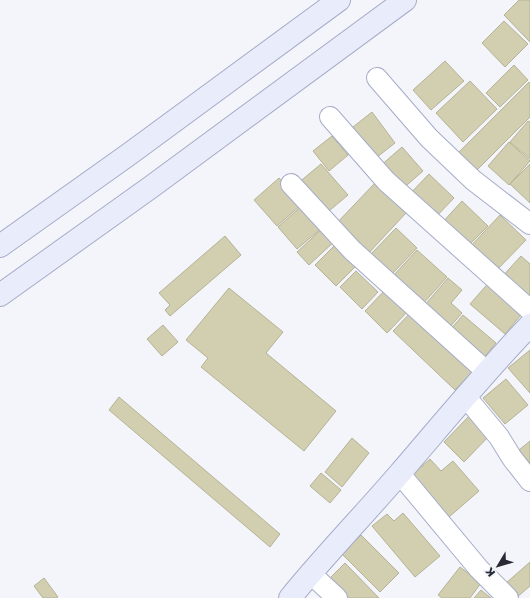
<svg xmlns="http://www.w3.org/2000/svg" width="530" height="598" viewBox="0 0 530 598" font-family="'Golos Text',sans-serif">
	<style>
		.building { fill: #d2cfb1; stroke: #b5b294 }
		.lines { fill: none; stroke-linecap: round; stroke-linejoin: round }
		.street-casing { stroke: #a6acc8; stroke-width: 22 }
		.secondary-casing { stroke: #a6acc8; stroke-width: 24 }
		.street { stroke: #fff; stroke-width: 20 }
		.secondary { stroke: #e9ecfb; stroke-width: 22 }
	</style>
	<rect width="100%" height="100%" fill="#f3f5fb"/>
	<g class="building">
		<polygon points="519,0 530,0 530,42 504,15"/>
		<polygon points="504,21 528,44 505,67 482,43"/>
		<polygon points="445,61 464,81 431,110 413,90"/>
		<polygon points="514,65 528,80 500,107 486,93"/>
		<polygon points="470,81 497,109 463,142 436,113"/>
		<polygon points="529,82 530,84 530,117 475,172 457,154"/>
		<polygon points="372,112 395,143 372,161 348,131"/>
		<polygon points="528,121 530,122 530,159 510,142"/>
		<polygon points="332,136 348,155 329,171 313,151"/>
		<polygon points="509,142 530,161 509,185 488,166"/>
		<polygon points="402,147 423,171 400,191 379,167"/>
		<polygon points="321,164 348,195 323,216 297,184"/>
		<polygon points="530,164 530,203 510,184"/>
		<polygon points="429,174 454,198 432,221 407,197"/>
		<polygon points="279,178 302,204 277,226 254,200"/>
		<polygon points="375,183 406,213 365,257 334,226"/>
		<polygon points="462,201 488,226 466,248 441,224"/>
		<polygon points="304,204 323,227 297,249 278,227"/>
		<polygon points="500,215 526,240 493,274 467,250"/>
		<polygon points="324,227 336,240 309,265 297,252"/>
		<polygon points="396,228 417,248 391,275 370,255"/>
		<polygon points="225,236 241,255 170,316 165,310 170,305 159,293"/>
		<polygon points="338,242 359,263 336,286 315,265"/>
		<polygon points="417,250 447,277 421,306 391,278"/>
		<polygon points="521,256 530,264 530,305 500,279"/>
		<polygon points="356,271 378,292 362,309 340,287"/>
		<polygon points="448,278 462,290 451,303 462,313 449,328 424,306"/>
		<polygon points="492,279 526,309 505,334 470,304"/>
		<polygon points="388,287 410,309 387,333 365,311"/>
		<polygon points="229,288 283,332 266,353 336,411 304,451 201,367 208,358 186,340"/>
		<polygon points="414,309 476,368 455,390 393,331"/>
		<polygon points="463,315 496,343 482,360 449,331"/>
		<polygon points="163,325 178,342 162,356 147,339"/>
		<polygon points="530,350 530,393 508,368"/>
		<polygon points="506,379 528,405 505,424 483,398"/>
		<polygon points="119,397 280,534 270,547 109,410"/>
		<polygon points="470,415 490,435 464,462 444,442"/>
		<polygon points="352,438 369,453 342,487 325,472"/>
		<polygon points="530,441 530,463 519,450"/>
		<polygon points="430,459 441,471 453,461 479,491 449,517 413,474"/>
		<polygon points="321,473 341,490 330,503 310,486"/>
		<polygon points="403,513 440,556 415,577 372,526 387,514 394,521"/>
		<polygon points="361,535 399,573 380,592 342,554"/>
		<polygon points="530,562 530,586 516,598 505,584"/>
		<polygon points="345,563 379,598 341,598 326,582"/>
		<polygon points="460,567 481,583 470,598 442,598 438,595"/>
		<polygon points="44,578 58,597 56,598 43,598 34,586"/>
		<polygon points="481,590 491,598 474,598"/>
	</g>
	<g class="lines">
		<g class="street-casing">
			<g id="street">
				<polyline points="377,78 429,138 473,180 530,224"/>
				<polyline points="330,117 386,181 530,310"/>
				<polyline points="291,184 352,250 487,372"/>
				<polyline points="465,396 499,437 512,458 530,481"/>
				<polyline points="400,474 479,569 508,598"/>
				<polyline points="310,573 337,598"/>
			</g>
		</g>
		<g class="secondary-casing">
			<g id="secondary">
				<polyline points="0,246 128,155 339,0"/>
				<polyline points="0,295 151,187 405,0"/>
				<path d="M290,598C325,555 364,515 400,473C443,423 484,373 530,325"/>
			</g>
		</g>
		<use href="#street" class="street"/>
		<use href="#secondary" class="secondary"/>
	</g>
	<g transform="translate(498 566) rotate(232)" stroke="#f3f5fb" stroke-width="3" paint-order="stroke">
	<path d="M0-3L7 15L0 10L-7 15Z" fill="#282b36"/>
	<text y="-6" font-size="11" font-weight="bold" text-anchor="middle" fill="#282b36">K</text>
	</g>
</svg>
